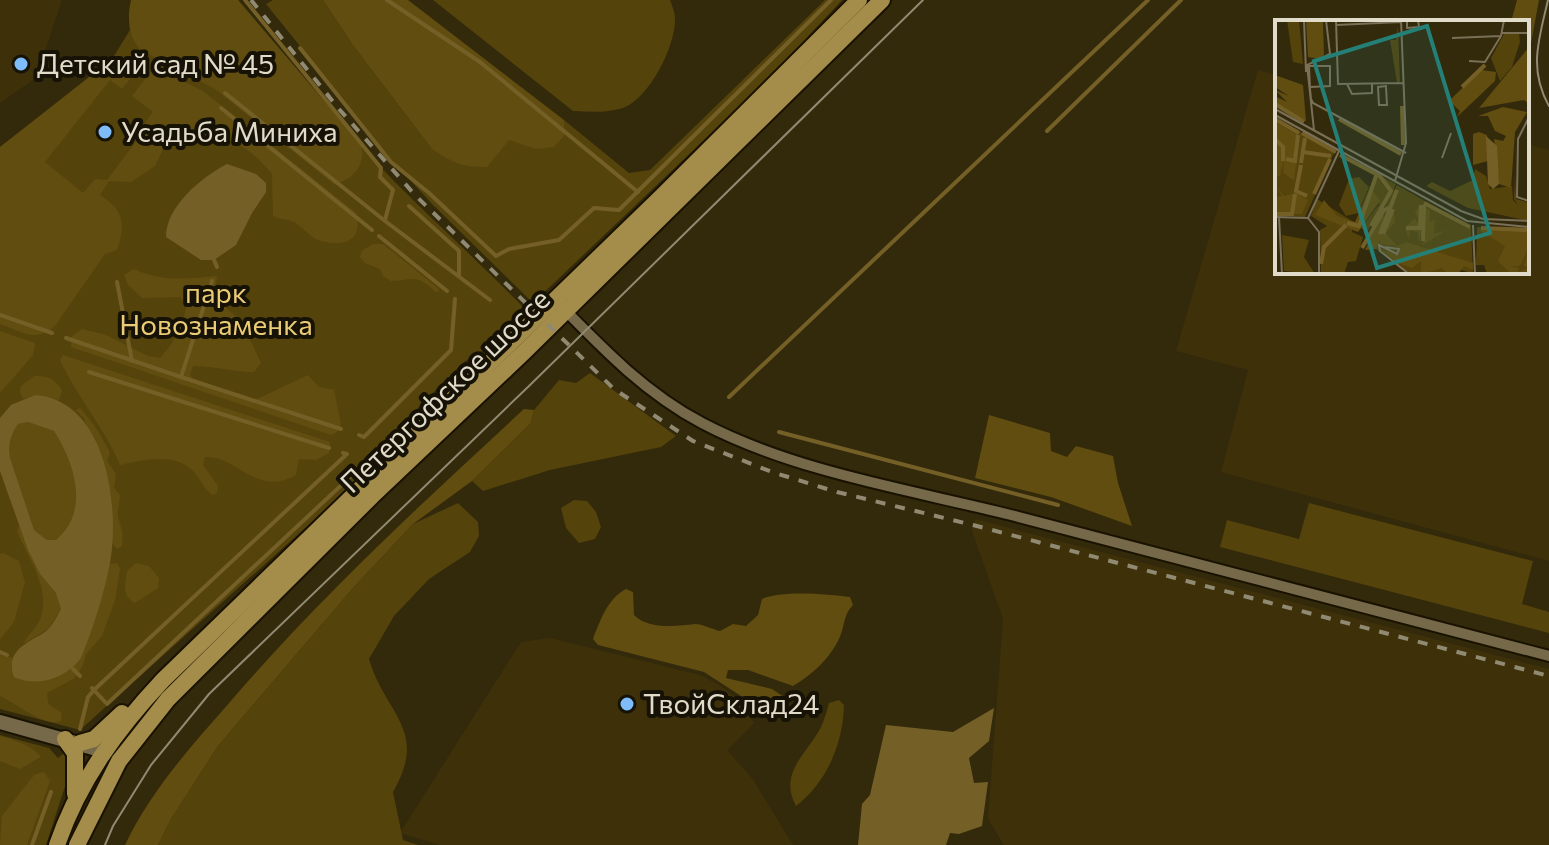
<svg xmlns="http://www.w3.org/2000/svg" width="1549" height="845" viewBox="0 0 1549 845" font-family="Commissioner,sans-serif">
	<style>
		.built { fill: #3e310a }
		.green { fill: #55430c }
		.forest { fill: #614d10 }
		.water { fill: #746026; fill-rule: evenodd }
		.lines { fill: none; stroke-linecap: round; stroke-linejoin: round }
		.stream { stroke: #746026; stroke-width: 4 }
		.street-casing { stroke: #191200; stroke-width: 14 }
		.secondary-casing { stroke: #191200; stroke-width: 18 }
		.primary-casing { stroke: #191200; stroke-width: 20 }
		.street { stroke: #75694a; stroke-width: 10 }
		.secondary { stroke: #75694a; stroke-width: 14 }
		.primary { stroke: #a48c4a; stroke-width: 16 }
		.tram { stroke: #918a73; stroke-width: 2 }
		.rail { stroke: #918a73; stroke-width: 4; stroke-dasharray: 10 10; stroke-linecap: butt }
		.poi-dot { fill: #7fbdfa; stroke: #171206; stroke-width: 3 }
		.labels { text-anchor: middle; stroke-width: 8; stroke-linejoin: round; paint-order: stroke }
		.poi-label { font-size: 28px; fill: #e1dbca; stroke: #171206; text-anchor: start }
		.park-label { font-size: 28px; fill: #eacb76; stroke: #171206 }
		.street-label { font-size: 28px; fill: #e1dbca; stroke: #171206 }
		.inset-river { fill: none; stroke: #746026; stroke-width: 4 }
		.inset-road { fill: none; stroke: #797057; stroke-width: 2 }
		.view { fill: #248077; fill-opacity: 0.15; stroke: #248077; stroke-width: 4 }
		.inset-edge { fill: none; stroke: #e1dbca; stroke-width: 4 }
	</style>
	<rect width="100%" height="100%" fill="#33290b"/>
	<g class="built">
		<polygon points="0,0 62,0 36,78 0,103"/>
		<polygon points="1258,70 1277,75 1277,272 1527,272 1527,144 1549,150 1549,561 1221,472 1248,370 1176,351"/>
		<polygon points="975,519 1549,669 1549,845 1004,845 988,819 1003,619 972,531"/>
		<polygon points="550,638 700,675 719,685 738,699 754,723 727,750 752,778 793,845 440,845 400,833 521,642"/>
	</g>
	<g class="green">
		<path d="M136,0H238C289,61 339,125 395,182C437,224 481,264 523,307V318L499,340L464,362L395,431L384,451L333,503L80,730L0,709V147L109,64L130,30Z"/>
		<polygon points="273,0 323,0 352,44 431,148 509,139 535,149 564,136 564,120 629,173 650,170 825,0 842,0 771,76 533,303 431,203 391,159 266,4"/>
		<path d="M433,0H670C672,6 675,12 675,18C676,45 650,98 623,108C607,113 590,112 573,111Z"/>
		<polygon points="590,373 676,436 661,447 550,470 483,491 472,481 531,423 534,410 559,380 576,383"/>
		<polygon points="574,500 587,501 596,512 601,527 595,539 579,543 566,528 561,508"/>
		<path d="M458,503L478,522L479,536L470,552L429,579L394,616L369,659C386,716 429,729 393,792L403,840L418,845H158L171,819L218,746L353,588L413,524Z"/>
		<polygon points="1309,503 1533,561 1522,604 1549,612 1549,633 1220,547 1227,520 1299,539"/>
		<path d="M839,700L844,705C843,744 827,782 796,806C778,773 807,754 821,727C824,720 827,711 829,703Z"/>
		<polygon points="0,735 49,748 58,758 63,754 70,756 71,768 46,845 0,845"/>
	</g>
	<g class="forest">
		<path d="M131,0H238L361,144C366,165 354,179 334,184L215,89L141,50C128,37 127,18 131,0Z"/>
		<path d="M323,0H408L564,120V136L554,147L535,149L509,140L487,167C462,167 452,163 431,148L352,44Z"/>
		<polygon points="1517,0 1539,0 1527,65 1527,22 1511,22"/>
		<path d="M112,59L124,60L139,68L122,89L110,80L45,162L83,193L95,179L107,180L147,127L144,124L153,112L132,96L153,69L169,74L203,91L355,212C366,241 342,248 318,240C308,236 301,224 291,221C284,218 280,220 273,216L272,174C240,136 227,140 183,131L165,145L155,166L131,182L109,181L100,195C124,210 126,224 117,250L105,254L55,326C35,343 23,332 0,324V147Z"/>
		<path d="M373,244H383L438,288L439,291L436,292C415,273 415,280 391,281L383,276L380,269L365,263L360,257L362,251Z"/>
		<path d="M134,269C161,282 188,279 217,276L214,297L242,322L261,363L254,372C232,372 214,366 193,366L190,375L194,379L255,400L308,375L319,387L334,390L341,424L337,432L331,435L71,347L72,336L82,329L106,335L148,356L160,358C175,342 183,325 187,304L180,297L142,298L128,285L124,275Z"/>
		<polygon points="0,331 35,343 33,355 0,393"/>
		<path d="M63,355L330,442L329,453L316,460L299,459L296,475C255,498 238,455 205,457L203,465L218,486L217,493L213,495C203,489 201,479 193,471C175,452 142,460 120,465C104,427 77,397 60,360Z"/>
		<path d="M34,376C48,376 54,378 62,390L59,400L35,395L23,399L20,392L21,386Z"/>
		<path d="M80,408C92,421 102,436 110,453L107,461L116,474L114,488L120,495C120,502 117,511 118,517C121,529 124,532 122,546L117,549L112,543L111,506L84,418L75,410Z"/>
		<path d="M524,409L534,410L531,423L472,481L413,524L353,588L218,746L171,819L158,845H125C150,792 191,746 230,702C320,597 422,503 524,409Z"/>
		<polygon points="989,415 1050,433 1051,451 1067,457 1076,446 1113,456 1118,483 1132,526 1051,497 975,478"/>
		<path d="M28,422L54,431C75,464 90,511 56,540H47L34,530L10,458C8,445 10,436 18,424Z"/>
		<path d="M19,525L40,574L56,592L61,609L48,629L23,644C28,635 37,628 41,617C51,589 27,556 17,531Z"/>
		<polygon points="3,553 19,561 25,582 14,622 0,639 0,554"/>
		<path d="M117,563L120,569L115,600L102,636L86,654L83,665L75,678L47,693L48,704L62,713L61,721C45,728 16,703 0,696V655L13,658L11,668L81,658L110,564Z"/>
		<path d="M136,563L149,566L159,578L158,588L135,603C122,596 125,584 127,571Z"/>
		<path d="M626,589L633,592L634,615C649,630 676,626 695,624C702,624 712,629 720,631L733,624L746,626L758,615L762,599C781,590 828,594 850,597L853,605C844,614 845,623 841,634C833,656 812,675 793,686L748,670H728L726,678L772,689L784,697L779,707L764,711L704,672L598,645L593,639C600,621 607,599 626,589Z"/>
		<path d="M0,736C15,741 31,744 41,757L20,769L0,761Z"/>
		<polygon points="44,772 50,781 27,845 0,845 2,816 34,775"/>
	</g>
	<g class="water">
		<path d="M227,164L256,174L266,183V192L252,213L236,245L214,260H201L166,237C166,206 202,177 227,164Z"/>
		<path d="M35,395C107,400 120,507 110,563C104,594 93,629 81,658C66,678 38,688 14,677C5,653 24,644 42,634C51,629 56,618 61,609L56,593L40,574L28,550L0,471V418L11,405ZM28,422L54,431C75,464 90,511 56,540H47L34,530L10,458C8,445 10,436 18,424Z"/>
		<polygon points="994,708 989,741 969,758 974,783 988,782 982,826 959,834 950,833 946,845 858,845 862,804 870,795 886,725 953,732"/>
	</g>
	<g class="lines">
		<g class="stream">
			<polyline points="245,0 381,168 380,177 393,190 385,220"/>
			<polyline points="387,0 480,62 638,192"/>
			<polyline points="300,48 391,162 429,193 496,256 509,249 559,240 594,208 619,210 831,0"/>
			<polyline points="225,93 385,221 490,300"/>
			<polyline points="221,108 372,230"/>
			<polyline points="1047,131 1181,0"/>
			<polyline points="409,206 459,251 459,276"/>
			<polyline points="379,236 447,291"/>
			<polyline points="214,260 217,267"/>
			<polyline points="212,281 181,377 341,429"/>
			<polyline points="117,282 132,361"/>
			<polyline points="0,315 52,333"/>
			<polyline points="66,338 181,377"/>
			<polyline points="89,372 329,448"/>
			<polyline points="729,397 1148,0"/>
			<polyline points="779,432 1058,505"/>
			<polyline points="359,435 364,437 451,350 455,299"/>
			<polyline points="0,652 7,655"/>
			<polyline points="73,669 80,676"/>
			<polyline points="92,688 107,704 364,464"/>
			<polyline points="80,729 88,697 94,690 347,454 343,453"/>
			<polyline points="32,845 51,792"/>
		</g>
		<g class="street-casing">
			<path id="street" d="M562,307C605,351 647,394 702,423C795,472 912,490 1015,516C1193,562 1371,609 1549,656"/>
		</g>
		<g class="secondary-casing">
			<polyline id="secondary" points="0,722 93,748"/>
		</g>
		<g class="primary-casing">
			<g id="primary">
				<polyline points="65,739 75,753 75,794"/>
				<polyline points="80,743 94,739 122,713"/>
				<path d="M57,845C79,781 117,729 163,680L661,197L859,0"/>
				<polyline points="77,845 119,761 168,699 372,496 523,353 882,0"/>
			</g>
		</g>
		<use href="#street" class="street"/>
		<use href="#secondary" class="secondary"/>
		<use href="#primary" class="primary"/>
		<g class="tram">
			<path d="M1548,0C1539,39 1528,69 1549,106"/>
			<polyline points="105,845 113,826 151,765 209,694 529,386 923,0"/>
		</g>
		<polyline class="rail" points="251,0 339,109 415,195 614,389 693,441 772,472 837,492 973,525 1549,676"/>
	</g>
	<g class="poi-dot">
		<circle cx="21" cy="64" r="8"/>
		<circle cx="105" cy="132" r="8"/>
		<circle cx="627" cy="704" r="8"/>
	</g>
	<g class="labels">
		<g class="poi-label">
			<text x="37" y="74">Детский сад № 45</text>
			<text x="121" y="142">Усадьба Миниха</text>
			<text x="643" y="714">ТвойСклад24</text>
		</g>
		<g class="park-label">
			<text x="216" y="303">парк<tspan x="216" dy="32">Новознаменка</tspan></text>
		</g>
		<g class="street-label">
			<text transform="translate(445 391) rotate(-44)" y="10">Петергофское шоссе</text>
		</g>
	</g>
	<g transform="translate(1275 20)">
		<rect width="254" height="254" fill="#33290b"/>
		<path d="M12,0H24L28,44L18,42ZM123,5L125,62L122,63L115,20H121ZM229,14H244L245,22L237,47L225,61L216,38ZM0,98L60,131L30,197L0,195ZM64,135L121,164L117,174L122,165L196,207L198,254L184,249L183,254H136L101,229L92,216L114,180L92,212L86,208L104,184L95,167L100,156ZM200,149L211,156L215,169L237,166L238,180L243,185L239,179L240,153L241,179L254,183V201L193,188L151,166L157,162L175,171L198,160ZM84,157L94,167L83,193L71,196L64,185L74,159ZM42,179L77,201V212L88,217L81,241L73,242L69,254H46L45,210L52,206L36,196ZM202,207L254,208V254H212L209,245H201ZM7,215L34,220L29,237L40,254L9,251Z" fill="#55430c"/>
		<path d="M31,0H48L49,35L44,39L33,37ZM254,27V84L249,80L204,88ZM206,50L221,52L220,61L182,97L185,91L174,81ZM0,55L28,65L31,101L0,86V76L12,82L0,70L14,76L0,67ZM228,87L252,92L240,112L236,168L224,164L219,119L228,121L231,116L220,111L213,96H203ZM0,102L24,116L21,142L14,141L21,143L19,160L8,153L9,139L5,156H0ZM204,112L212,115L213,141L198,145V114ZM0,164L9,176L20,173L33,180L27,194H0V177L7,176ZM95,167L105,181L83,212L40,195L49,180L62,196L80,202ZM145,185L155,190V202L160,199L159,214L171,210L148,225L147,207L144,224L143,212L135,210L134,220L130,207L140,198L145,207L140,191ZM119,190L120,202L111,213L122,226L131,222L198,243V250L189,246L183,254H173L167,248L146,254V241L137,248L123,243L105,229L122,235V226L105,224V219L101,229L90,230L107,194L112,200ZM204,210L254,211V247L249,246L253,230L245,246H235L244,248L243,252L254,248V254H236L223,241L230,226Z" fill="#614d10"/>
		<path d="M211,116L222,126L224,164L218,169L213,164Z" fill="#746026"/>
		<path class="inset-river" d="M187,67L210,45M0,84L29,102M127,86L128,125M0,99L24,113M64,99L126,134M27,113L61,132M0,119L8,127V141M28,132L56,136M65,135L105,156L116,171L96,206M11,139L20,141L23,115M26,143L30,118M26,145L21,171L32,176M39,174L55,139M149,183L195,207M0,194H17L20,174M72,203L84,206L101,156M131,208H145L146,185M206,208L254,210M105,214L122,170M108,214L118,189M148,221L149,185M87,228L109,190L116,187M46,244L49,227L71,205"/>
		<path class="inset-road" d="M29,0L31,52M61,0L63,64L128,63M132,0V8L144,7L143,0M61,5L126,2M227,13H254M177,18L226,16M194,41L210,42L226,16L229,0M72,64L77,74L97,73V64M35,67L55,66V46H34L35,69L36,79L38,83L131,133M111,67L112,85H104L103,67L112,66M0,89L186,191L208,199L254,201M0,95L192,201L254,207M254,97L243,119L242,177L254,181M39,110L32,45L55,34L51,0M167,138L176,113M120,161L131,123L126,0M0,197L33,198M4,197L7,254M33,198L64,131M33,198L44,212V254M198,205L200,254M110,227L124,229L122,234L104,225L105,231L134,254"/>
		<path class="view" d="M152,6L215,213L102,248L39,41Z"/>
		<rect width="254" height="254" class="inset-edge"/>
	</g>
</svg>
